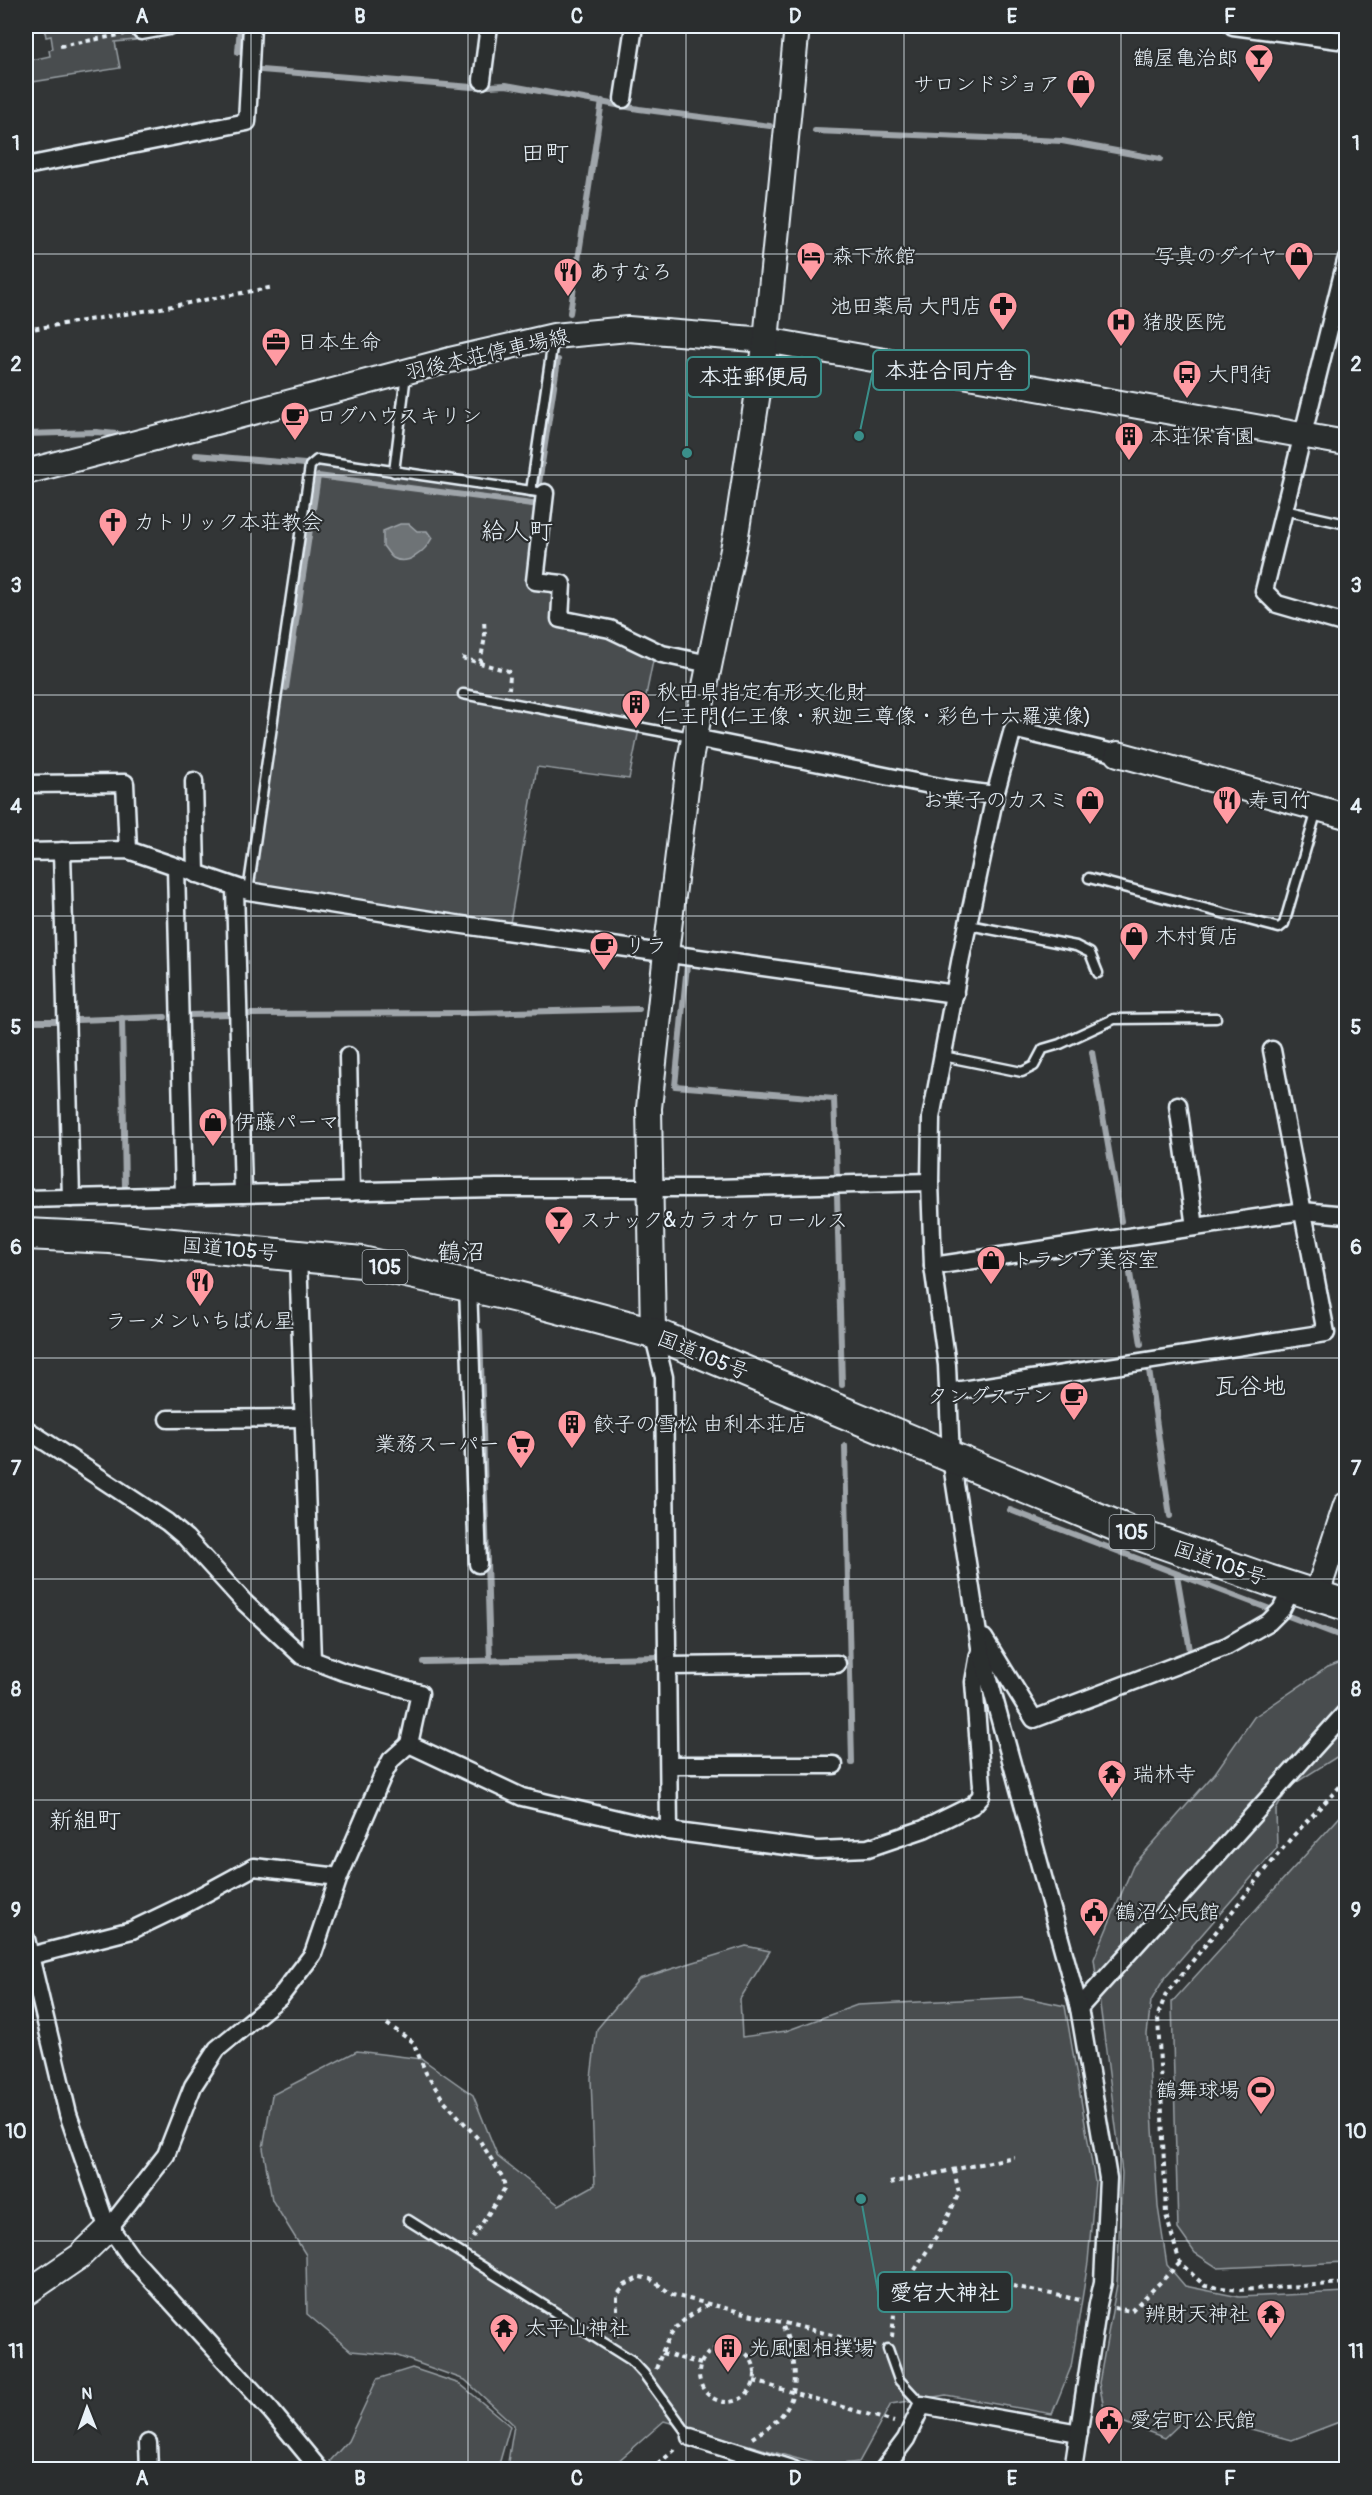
<svg xmlns="http://www.w3.org/2000/svg" width="1372" height="2495" viewBox="0 0 1372 2495" font-family="Pangolin,'Klee One',sans-serif">
	<style>
		.green { fill: #494d4f; stroke: #989fa4; stroke-width: 1.5 }
		.water { fill: #6e7376; stroke: #9fa5aa; stroke-width: 1.5 }
		.lines { fill: none; stroke-linecap: round; stroke-linejoin: round }
		.stream { stroke: #9fa5aa; stroke-width: 6 }
		.lane-casing { stroke: #e8f1f8; stroke-width: 13 }
		.street-casing { stroke: #e8f1f8; stroke-width: 21 }
		.secondary-casing { stroke: #e8f1f8; stroke-width: 28 }
		.highway-casing { stroke: #e8f1f8; stroke-width: 34 }
		.path { stroke: #e8f1f8; stroke-width: 4; stroke-dasharray: 4.5 4.5; stroke-linecap: butt }
		.lane { stroke: #2a2d2e; stroke-width: 8 }
		.street { stroke: #2a2d2e; stroke-width: 16 }
		.secondary { stroke: #2a2d2e; stroke-width: 24 }
		.highway { stroke: #2a2d2e; stroke-width: 30 }
		.grid { fill: none; stroke: #e8f1f8; stroke-width: 1.5; stroke-opacity: 0.55 }
		.labels { text-anchor: middle; stroke-width: 4.5; stroke-linejoin: round; paint-order: stroke }
		.shield { fill: #2a2d2e; stroke: #afb6bb; stroke-width: 1.5 }
		.shield-label { font-size: 20px; font-weight: bold; fill: #e8f1f8 }
		.poi-label { font-size: 21px; fill: #e8f1f8; stroke: #2a2d2e; text-anchor: start }
		.street-label { font-size: 21px; fill: #e8f1f8; stroke: #2a2d2e }
		.quarter-label { font-size: 24px; fill: #e8f1f8; stroke: #2a2d2e }
		.leader { fill: none; stroke: #3a8f8a; stroke-width: 2 }
		.callout-dot { fill: #3a8f8a; stroke: #2a2d2e; stroke-width: 2 }
		.callout { fill: #2a2d2e; stroke: #3a8f8a; stroke-width: 2 }
		.callout-label { font-size: 22px; text-anchor: middle; font-weight: bold; fill: #e8f1f8 }
		.neatline { fill: none; stroke: #e8f1f8; stroke-width: 2 }
		.grid-label { font-size: 20px; text-anchor: middle; font-weight: bold; fill: #e8f1f8 }
	</style>
	<rect width="100%" height="100%" fill="#323536"/>
	<filter id="ink" filterUnits="userSpaceOnUse"><feTurbulence type="fractalNoise" baseFrequency=".0167" numOctaves="2"/><feDisplacementMap in="SourceGraphic" scale="12" xChannelSelector="R" yChannelSelector="G"/><feConvolveMatrix kernelMatrix="1 2 1 2 8 2 1 2 1" color-interpolation-filters="sRGB"/></filter>
	<g filter="url(#ink)">
		<g class="green">
			<polygon points="44,26 132,26 135,40 115,42 120,68 26,83 26,58 27,61 50,56 49,50 53,49 51,36 46,37"/>
			<polygon points="316,463 538,498 526,585 558,591 554,626 608,636 654,656 629,779 537,767 509,929 249,884"/>
			<polygon points="1346,1660 1346,1751 1289,1787 1276,1810 1277,1848 1165,1977 1151,2001 1147,2034 1158,2207 1167,2265 1185,2286 1239,2297 1346,2292 1346,2416 1339,2422 1292,2440 1191,2413 1165,2438 1125,2423 1104,2408 1099,2383 1117,2284 1122,2173 1094,1959 1133,1866 1215,1773 1254,1717 1328,1667"/>
			<polygon points="1346,1810 1346,2262 1218,2268 1195,2253 1178,2229 1172,2002"/>
			<polygon points="746,1946 770,1951 740,1999 742,2037 786,2031 857,2005 1022,1997 1065,2006 1095,2182 1088,2262 1071,2367 1052,2414 946,2395 891,2404 859,2462 823,2466 664,2421 609,2469 510,2469 508,2462 514,2425 465,2380 395,2355 351,2351 307,2314 306,2255 272,2200 263,2148 272,2095 357,2051 422,2059 473,2095 498,2157 559,2205 595,2185 591,2078 597,2029 639,1979"/>
			<polygon points="412,2368 460,2384 510,2426 500,2461 490,2469 337,2469 330,2461 348,2441 377,2379"/>
		</g>
		<path class="water" d="M400,524H409L417,531H427L432,538C426,550 408,567 393,558C389,555 386,549 383,546V531Z"/>
		<g class="lines">
			<g class="stream">
				<polyline points="238,52 240,26"/>
				<polyline points="261,70 472,87 506,85 639,109 770,126"/>
				<polyline points="815,131 1062,141 1160,159"/>
				<polyline points="570,313 602,101"/>
				<polyline points="26,434 96,432 127,435"/>
				<polyline points="196,455 305,464"/>
				<polyline points="539,483 558,360"/>
				<polyline points="286,688 318,476 532,504"/>
				<polyline points="687,965 675,1086 834,1099 837,1176"/>
				<polyline points="249,1014 472,1013 639,1009"/>
				<polyline points="188,1015 232,1014"/>
				<polyline points="122,1018 125,1188"/>
				<polyline points="77,1020 165,1017"/>
				<polyline points="26,1021 59,1021"/>
				<polyline points="1092,1052 1121,1221"/>
				<polyline points="837,1195 842,1385"/>
				<polyline points="1127,1254 1141,1344"/>
				<polyline points="480,1331 490,1661"/>
				<polyline points="1149,1370 1170,1516"/>
				<polyline points="845,1446 852,1763"/>
				<polyline points="1010,1510 1346,1638"/>
				<polyline points="1177,1575 1190,1650"/>
				<polyline points="423,1662 658,1657"/>
			</g>
			<g class="lane-casing">
				<g id="lane">
					<polyline points="394,472 406,374"/>
					<polyline points="531,491 553,340"/>
					<polyline points="1284,510 1346,524"/>
					<polyline points="463,694 691,737"/>
					<polyline points="1089,878 1279,928 1284,924 1317,810"/>
					<polyline points="248,891 310,466 317,460 545,493"/>
					<polyline points="969,925 1076,946 1090,953 1098,973"/>
					<polyline points="943,1056 1022,1072 1034,1066 1043,1049 1060,1044 1114,1019 1216,1018"/>
					<polyline points="408,2220 631,2360 644,2374 690,2437"/>
					<polyline points="888,2349 899,2380 922,2405"/>
				</g>
			</g>
			<g class="street-casing">
				<g id="street">
					<polyline points="1233,26 1346,41"/>
					<polyline points="141,31 169,26"/>
					<polyline points="482,80 489,26"/>
					<polyline points="623,99 634,26"/>
					<polyline points="26,166 247,122 252,26"/>
					<polyline points="1346,261 1264,591 1277,604 1346,624"/>
					<polyline points="545,493 535,581 562,584 560,619 610,629 662,654 709,664"/>
					<polyline points="695,738 950,789 995,795"/>
					<polyline points="194,781 196,874"/>
					<polyline points="26,784 125,783 128,850"/>
					<polyline points="62,851 71,1198"/>
					<polyline points="26,852 128,850 248,891 456,924 955,994"/>
					<polyline points="176,867 184,1196"/>
					<polyline points="235,888 243,1194"/>
					<polyline points="348,1056 351,1192"/>
					<polyline points="1178,1105 1195,1227"/>
					<polyline points="26,1199 496,1188 714,1188 930,1182"/>
					<polyline points="298,1256 312,1660"/>
					<polyline points="933,1266 1303,1211 1346,1215"/>
					<polyline points="468,1286 478,1564"/>
					<polyline points="653,1333 664,1377 669,1831"/>
					<polyline points="948,1392 1326,1333 1272,1050"/>
					<polyline points="168,1419 303,1418"/>
					<polyline points="26,1429 167,1522 186,1538 245,1603 302,1656 344,1672 420,1693 409,1744 522,1797 669,1831 817,1850 868,1848 924,1829 973,1805 981,1796 982,1786 974,1682 979,1654"/>
					<polyline points="984,1638 1034,1719 1227,1646 1269,1622 1281,1610 1292,1588"/>
					<polyline points="668,1666 837,1664"/>
					<polyline points="669,1765 834,1765"/>
					<polyline points="26,1939 68,2114 105,2221 130,2256 272,2412 320,2470"/>
					<polyline points="30,1956 132,1930 182,1906 254,1867 339,1877"/>
					<polyline points="1079,2008 1346,1712"/>
					<polyline points="109,2228 166,2155 193,2086 217,2049 280,1997 313,1954 339,1877 382,1777 391,1760 409,1744"/>
					<polyline points="690,2437 794,2470"/>
					<polyline points="148,2443 149,2470"/>
					<polyline points="883,2470 906,2439 922,2405 1079,2433"/>
					<polyline points="1073,2470 1098,2304 1103,2282 1108,2178 1079,2008 980,1647 951,1458 947,1365 933,1266 930,1182 931,1118 961,957 995,795 1013,729 1118,754"/>
				</g>
			</g>
			<g class="secondary-casing">
				<g id="secondary">
					<polyline points="26,472 450,360 554,336 628,329 766,340 1346,443"/>
					<polyline points="1118,754 1346,816"/>
					<polyline points="653,1333 649,1108 666,953 689,764 736,535 766,340 797,26"/>
					<polyline points="1317,1594 1346,1505"/>
					<polyline points="26,2293 80,2256 109,2228"/>
				</g>
			</g>
			<g class="highway-casing">
				<polyline id="highway" points="26,1234 110,1238 362,1262 517,1297 653,1333 1131,1532 1268,1580 1346,1605"/>
			</g>
			<g class="path">
				<polyline points="60,46 125,34"/>
				<polyline points="26,330 156,309 274,287"/>
				<polyline points="462,658 508,671 510,675 509,689"/>
				<polyline points="480,663 485,637 484,620"/>
				<polyline points="1346,1780 1292,1837 1166,1994 1158,2015 1166,2215 1180,2263 1205,2286 1240,2290 1346,2283"/>
				<polyline points="387,2024 413,2042 426,2073 442,2098 480,2141 503,2178 505,2188 470,2242"/>
				<polyline points="890,2183 1014,2157"/>
				<polyline points="1013,2286 1080,2300"/>
				<polyline points="1114,2308 1131,2311 1180,2263"/>
				<polyline points="617,2337 617,2295 625,2285 640,2277 650,2279 673,2295 876,2346"/>
				<polyline points="892,2337 894,2314 904,2287 946,2221 959,2193 954,2170"/>
				<circle cx="727" cy="2374" r="28"/>
				<polyline points="662,2353 701,2364"/>
				<path d="M656,2369C669,2333 673,2325 707,2305"/>
				<polyline points="754,2381 894,2422"/>
				<path d="M752,2438C761,2432 771,2426 779,2418C804,2391 795,2355 782,2324"/>
				<polyline points="651,2470 678,2447"/>
			</g>
			<use href="#lane" class="lane"/>
			<use href="#street" class="street"/>
			<use href="#secondary" class="secondary"/>
			<use href="#highway" class="highway"/>
		</g>
	</g>
	<path class="grid" d="M251,26V2470M468,26V2470M686,26V2470M904,26V2470M1121,26V2470M26,254H1346M26,475H1346M26,695H1346M26,916H1346M26,1137H1346M26,1358H1346M26,1579H1346M26,1800H1346M26,2020H1346M26,2241H1346"/>
	<defs>
		<g id="bar-pin" transform="scale(1.5)"><path d="M0 17L-7.5 6A9.5 9.5 0 1 1 7.5 6Z" fill="#ff9aa2" stroke="#2a2d2e"/><path d="M-6-5H6L.8 .8V4.5H3.5V6h-7V4.5H-.8V.8Z" fill="#111"/></g>
		<g id="shop-pin" transform="scale(1.5)"><path d="M0 17L-7.5 6A9.5 9.5 0 1 1 7.5 6Z" fill="#ff9aa2" stroke="#2a2d2e"/><path d="M-5-2.5h2.3a2.7 3.5 0 0 1 5.4 0H5L5.5 6h-11ZM-1.5-2.5h3a1.5 2.3 0 0 0-3 0Z" fill="#111"/></g>
		<g id="hotel-pin" transform="scale(1.5)"><path d="M0 17L-7.5 6A9.5 9.5 0 1 1 7.5 6Z" fill="#ff9aa2" stroke="#2a2d2e"/><path d="M-6-4.5h1.5V1H6V5H4.5V3h-9V5H-6ZM-4 0a1.8 1.8 0 1 1 3.6 0ZM.5 0V-2.5h3Q6-2.5 6 0Z" fill="#111"/></g>
		<g id="restaurant-pin" transform="scale(1.5)"><path d="M0 17L-7.5 6A9.5 9.5 0 1 1 7.5 6Z" fill="#ff9aa2" stroke="#2a2d2e"/><path d="M-5-6h1v4h1v-4h1v4h1v-4h1v5L-1.5 .5V6h-2V.5L-5-1ZM5-6V6H3V1.5H1.5Q1.5-4 5-6Z" fill="#111"/></g>
		<g id="pharmacy-pin" transform="scale(1.5)"><path d="M0 17L-7.5 6A9.5 9.5 0 1 1 7.5 6Z" fill="#ff9aa2" stroke="#2a2d2e"/><path d="M-2-6h4v4h4v4h-4v4h-4v-4h-4v-4h4Z" fill="#111"/></g>
		<g id="hospital-pin" transform="scale(1.5)"><path d="M0 17L-7.5 6A9.5 9.5 0 1 1 7.5 6Z" fill="#ff9aa2" stroke="#2a2d2e"/><path d="M-5-5h3v3.5h4V-5h3V5h-3V1.5h-4V5h-3Z" fill="#111"/></g>
		<g id="office-pin" transform="scale(1.5)"><path d="M0 17L-7.5 6A9.5 9.5 0 1 1 7.5 6Z" fill="#ff9aa2" stroke="#2a2d2e"/><path d="M-6-3h4V-5.5h4V-3h4V5H-6ZM-1-4.5V-3h2v-1.5ZM-6 0V1H6V0Z" fill="#111"/></g>
		<g id="bus-pin" transform="scale(1.5)"><path d="M0 17L-7.5 6A9.5 9.5 0 1 1 7.5 6Z" fill="#ff9aa2" stroke="#2a2d2e"/><path d="M-5-6H5V4H4V6H2V4H-2V6H-4V4H-5ZM-3.5-4V0h7V-4ZM-3.5 1.2v1.5H-2V1.2ZM2 1.2v1.5H3.5V1.2Z" fill="#111"/></g>
		<g id="cafe-pin" transform="scale(1.5)"><path d="M0 17L-7.5 6A9.5 9.5 0 1 1 7.5 6Z" fill="#ff9aa2" stroke="#2a2d2e"/><path d="M-5.5-4.5H6V0H3Q3 3.5 0 3.5H-2.5Q-5.5 3.5-5.5 0ZM3-3.2v2h1.7v-2ZM-6 4.5H4V6H-6Z" fill="#111"/></g>
		<g id="building-pin" transform="scale(1.5)"><path d="M0 17L-7.5 6A9.5 9.5 0 1 1 7.5 6Z" fill="#ff9aa2" stroke="#2a2d2e"/><path d="M-4-6H4V6H1V3H-1V6H-4ZM-2.5-4.3h1.7v1.8h-1.7ZM.8-4.3h1.7v1.8H.8ZM-2.5-1h1.7V.8h-1.7ZM.8-1h1.7V.8H.8Z" fill="#111"/></g>
		<g id="church-pin" transform="scale(1.5)"><path d="M0 17L-7.5 6A9.5 9.5 0 1 1 7.5 6Z" fill="#ff9aa2" stroke="#2a2d2e"/><path d="M-1.2-6h2.4v3.5h3.3v2.4h-3.3V6h-2.4V-.1h-3.3v-2.4h3.3Z" fill="#111"/></g>
		<g id="supermarket-pin" transform="scale(1.5)"><path d="M0 17L-7.5 6A9.5 9.5 0 1 1 7.5 6Z" fill="#ff9aa2" stroke="#2a2d2e"/><path d="M-6-5.5h2.5l.6 2H6L4.5 2H-2.5L-4.4-4H-6ZM-1.5 3.2a1.3 1.3 0 1 0 .1 0ZM3 3.2a1.3 1.3 0 1 0 .1 0Z" fill="#111"/></g>
		<g id="temple-pin" transform="scale(1.5)"><path d="M0 17L-7.5 6A9.5 9.5 0 1 1 7.5 6Z" fill="#ff9aa2" stroke="#2a2d2e"/><path d="M0-6L5-2H3V0L6.5 2.5H4V6H1.5V3h-3V6H-4V2.5H-6.5L-3 0V-2H-5Z" fill="#111"/></g>
		<g id="civic-pin" transform="scale(1.5)"><path d="M0 17L-7.5 6A9.5 9.5 0 1 1 7.5 6Z" fill="#ff9aa2" stroke="#2a2d2e"/><path d="M-.6-6.5H3V-4.5H.6V-3L4-1V1h2V6H-6V1h2V-1L-.6-3ZM-1.2 2.5V6h2.4V2.5Z" fill="#111"/></g>
		<g id="stadium-pin" transform="scale(1.5)"><path d="M0 17L-7.5 6A9.5 9.5 0 1 1 7.5 6Z" fill="#ff9aa2" stroke="#2a2d2e"/><path d="M0-5a6.5 5 0 1 0 0 10a6.5 5 0 1 0 0-10ZM-3.5-1.8h7v3.6h-7Z" fill="#111"/></g>
	</defs>
	<g fill-rule="evenodd">
		<use href="#bar-pin" x="1259" y="58"/>
		<use href="#shop-pin" x="1081" y="84"/>
		<use href="#hotel-pin" x="811" y="256"/>
		<use href="#shop-pin" x="1299" y="256"/>
		<use href="#restaurant-pin" x="568" y="272"/>
		<use href="#pharmacy-pin" x="1003" y="306"/>
		<use href="#hospital-pin" x="1121" y="322"/>
		<use href="#office-pin" x="276" y="342"/>
		<use href="#bus-pin" x="1187" y="374"/>
		<use href="#cafe-pin" x="295" y="416"/>
		<use href="#building-pin" x="1129" y="436"/>
		<use href="#church-pin" x="113" y="522"/>
		<use href="#building-pin" x="636" y="704"/>
		<use href="#shop-pin" x="1090" y="800"/>
		<use href="#restaurant-pin" x="1227" y="800"/>
		<use href="#shop-pin" x="1134" y="936"/>
		<use href="#cafe-pin" x="604" y="946"/>
		<use href="#shop-pin" x="213" y="1122"/>
		<use href="#bar-pin" x="559" y="1220"/>
		<use href="#shop-pin" x="991" y="1260"/>
		<use href="#restaurant-pin" x="200" y="1282"/>
		<use href="#cafe-pin" x="1074" y="1396"/>
		<use href="#building-pin" x="572" y="1424"/>
		<use href="#supermarket-pin" x="521" y="1444"/>
		<use href="#temple-pin" x="1112" y="1774"/>
		<use href="#civic-pin" x="1094" y="1912"/>
		<use href="#stadium-pin" x="1261" y="2090"/>
		<use href="#temple-pin" x="1271" y="2314"/>
		<use href="#temple-pin" x="504" y="2328"/>
		<use href="#building-pin" x="728" y="2348"/>
		<use href="#civic-pin" x="1109" y="2420"/>
	</g>
	<g class="labels">
		<g class="shield">
			<rect x="362.5" y="1250" width="45" height="34" rx="4.5"/>
			<rect x="1109.5" y="1515" width="45" height="34" rx="4.5"/>
		</g>
		<g class="shield-label">
			<text x="385" y="1274">105</text>
			<text x="1132" y="1539">105</text>
		</g>
		<g class="poi-label">
			<text x="1238" y="65" text-anchor="end">鶴屋亀治郎</text>
			<text x="1060" y="91" text-anchor="end">サロンドジョア</text>
			<text x="832" y="263">森下旅館</text>
			<text x="1278" y="263" text-anchor="end">写真のダイヤ</text>
			<text x="589" y="279">あすなろ</text>
			<text x="982" y="313" text-anchor="end">池田薬局 大門店</text>
			<text x="1142" y="329">猪股医院</text>
			<text x="297" y="349">日本生命</text>
			<text x="1208" y="381">大門街</text>
			<text x="316" y="423">ログハウスキリン</text>
			<text x="1150" y="443">本荘保育園</text>
			<text x="134" y="529">カトリック本荘教会</text>
			<text x="657" y="699">秋田県指定有形文化財<tspan x="657" dy="24">仁王門(仁王像・釈迦三尊像・彩色十六羅漢像)</tspan></text>
			<text x="1069" y="807" text-anchor="end">お菓子のカスミ</text>
			<text x="1248" y="807">寿司竹</text>
			<text x="1155" y="943">木村質店</text>
			<text x="625" y="953">リラ</text>
			<text x="234" y="1129">伊藤パーマ</text>
			<text x="580" y="1227">スナック&amp;カラオケ ロールス</text>
			<text x="1012" y="1267">トランプ美容室</text>
			<text x="200" y="1328" text-anchor="middle">ラーメンいちばん星</text>
			<text x="1053" y="1403" text-anchor="end">タングステン</text>
			<text x="593" y="1431">餃子の雪松 由利本荘店</text>
			<text x="500" y="1451" text-anchor="end">業務スーパー</text>
			<text x="1133" y="1781">瑞林寺</text>
			<text x="1115" y="1919">鶴沼公民館</text>
			<text x="1240" y="2097" text-anchor="end">鶴舞球場</text>
			<text x="1250" y="2321" text-anchor="end">辨財天神社</text>
			<text x="525" y="2335">太平山神社</text>
			<text x="749" y="2355">光風園相撲場</text>
			<text x="1130" y="2427">愛宕町公民館</text>
		</g>
		<g class="street-label">
			<text transform="translate(487 354) rotate(-13)" y="7">羽後本荘停車場線</text>
			<text transform="translate(230 1249) rotate(5)" y="7">国道105号</text>
			<text transform="translate(703 1355) rotate(22)" y="7">国道105号</text>
			<text transform="translate(1220 1563) rotate(19)" y="7">国道105号</text>
		</g>
		<g class="quarter-label">
			<text x="545" y="161">田町</text>
			<text x="517" y="539">給人町</text>
			<text x="461" y="1260">鶴沼</text>
			<text x="1250" y="1394">瓦谷地</text>
			<text x="85" y="1828">新組町</text>
		</g>
	</g>
	<path class="leader" d="M859 436L873 370M687 453L687 377M861 2199L878 2292"/>
	<g class="callout-dot">
		<circle cx="859" cy="436" r="6"/>
		<circle cx="687" cy="453" r="6"/>
		<circle cx="861" cy="2199" r="6"/>
	</g>
	<g class="callout">
		<rect x="873" y="350" width="156" height="40" rx="6"/>
		<rect x="687" y="357" width="134" height="40" rx="6"/>
		<rect x="878" y="2272" width="134" height="40" rx="6"/>
	</g>
	<g class="callout-label">
		<text x="951" y="378">本荘合同庁舎</text>
		<text x="754" y="384">本荘郵便局</text>
		<text x="945" y="2300">愛宕大神社</text>
	</g>
	<rect width="1372" height="2495" fill="none" stroke="#2a2d2e" stroke-width="66"/>
	<g transform="translate(87 2408) rotate(359)" stroke="#2a2d2e" stroke-width="4.5" paint-order="stroke">
	<path d="M0-4.5L10 22L0 15L-10 22Z" fill="#e8f1f8"/>
	<text y="-9" font-size="16" font-weight="bold" text-anchor="middle" fill="#e8f1f8">N</text>
	</g>
	<rect x="33" y="33" width="1306" height="2429" class="neatline"/>
	<g class="grid-label">
		<text x="142" y="23">A</text>
		<text x="360" y="23">B</text>
		<text x="577" y="23">C</text>
		<text x="795" y="23">D</text>
		<text x="1012" y="23">E</text>
		<text x="1230" y="23">F</text>
		<text x="16" y="150">1</text>
		<text x="1356" y="150">1</text>
		<text x="16" y="371">2</text>
		<text x="1356" y="371">2</text>
		<text x="16" y="592">3</text>
		<text x="1356" y="592">3</text>
		<text x="16" y="813">4</text>
		<text x="1356" y="813">4</text>
		<text x="16" y="1034">5</text>
		<text x="1356" y="1034">5</text>
		<text x="16" y="1254">6</text>
		<text x="1356" y="1254">6</text>
		<text x="16" y="1475">7</text>
		<text x="1356" y="1475">7</text>
		<text x="16" y="1696">8</text>
		<text x="1356" y="1696">8</text>
		<text x="16" y="1917">9</text>
		<text x="1356" y="1917">9</text>
		<text x="16" y="2138">10</text>
		<text x="1356" y="2138">10</text>
		<text x="16" y="2358">11</text>
		<text x="1356" y="2358">11</text>
		<text x="142" y="2485">A</text>
		<text x="360" y="2485">B</text>
		<text x="577" y="2485">C</text>
		<text x="795" y="2485">D</text>
		<text x="1012" y="2485">E</text>
		<text x="1230" y="2485">F</text>
	</g>
</svg>
